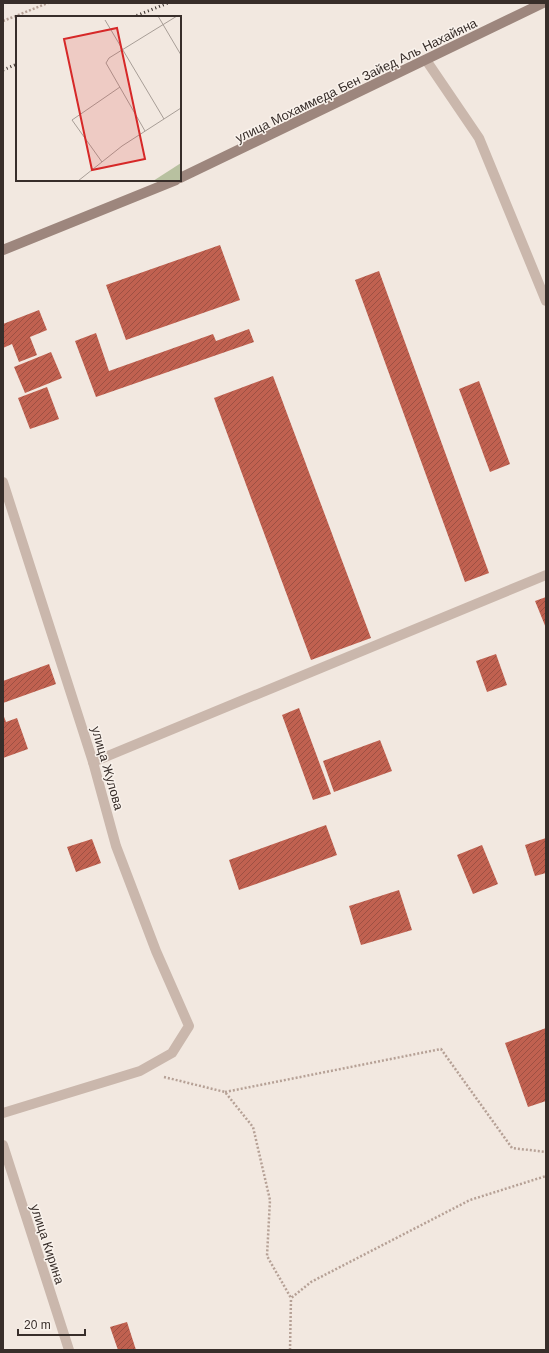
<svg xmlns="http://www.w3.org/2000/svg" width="549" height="1353" viewBox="0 0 549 1353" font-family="Arial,sans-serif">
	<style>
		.building { fill: url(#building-hatch) }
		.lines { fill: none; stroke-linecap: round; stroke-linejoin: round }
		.path { stroke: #b6a196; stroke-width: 2.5; stroke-dasharray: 2 2; stroke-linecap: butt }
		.lane { stroke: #cab7ac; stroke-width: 10 }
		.street { stroke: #cab7ac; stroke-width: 10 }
		.secondary { stroke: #9d867d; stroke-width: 10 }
		.rail { stroke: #382e2a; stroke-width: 3; stroke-dasharray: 1 3; stroke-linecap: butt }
		.labels { text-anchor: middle; stroke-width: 3; stroke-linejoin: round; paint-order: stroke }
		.street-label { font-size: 13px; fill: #382e2a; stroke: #f9f2ec }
		.inset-road { fill: none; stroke: #a89e97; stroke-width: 1 }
		.view { fill: #d62828; fill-opacity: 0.15; stroke: #d62828; stroke-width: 2 }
		.inset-edge { fill: none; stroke: #382e2a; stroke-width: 2 }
	</style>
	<defs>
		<pattern id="building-hatch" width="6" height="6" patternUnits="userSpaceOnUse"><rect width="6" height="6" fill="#c06150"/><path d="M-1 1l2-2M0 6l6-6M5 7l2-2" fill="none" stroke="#9d5043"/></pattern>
	</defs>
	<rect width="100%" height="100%" fill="#f2e8e0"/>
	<g class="building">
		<polygon points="220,245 240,300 126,340 106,285"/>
		<polygon points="379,271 489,573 465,582 355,280"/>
		<polygon points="39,310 47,330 30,337 37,355 19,362 12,344 3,348 3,324"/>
		<polygon points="249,329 254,342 96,397 75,341 96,333 109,371 213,334 216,341"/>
		<polygon points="51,352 62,378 25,393 14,367"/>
		<polygon points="273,376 371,638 311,660 214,398"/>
		<polygon points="479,381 510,464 490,472 459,389"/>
		<polygon points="47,387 59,419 30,429 18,398"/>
		<polygon points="546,597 546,628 535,601"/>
		<polygon points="496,654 507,685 487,692 476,661"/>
		<polygon points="49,664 56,684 3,703 3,681"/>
		<polygon points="299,708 331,794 313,800 282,715"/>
		<polygon points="3,714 6,722 17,718 28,749 3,758"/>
		<polygon points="380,740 392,771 334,792 323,761"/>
		<polygon points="326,825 337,855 239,890 229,860"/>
		<polygon points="546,838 546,873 535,876 525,845"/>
		<polygon points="92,839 101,863 76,872 67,847"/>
		<polygon points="482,845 498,884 473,894 457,855"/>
		<polygon points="399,890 412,930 361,945 349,906"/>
		<polygon points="546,1028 546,1101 528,1107 505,1043"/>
		<polygon points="127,1322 136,1350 118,1350 110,1327"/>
	</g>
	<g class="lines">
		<g class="path">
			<polyline points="3,21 48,3"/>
			<polyline points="164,1077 225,1092 253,1127 270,1200 267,1256 291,1298 311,1282 470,1200 546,1176"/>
			<polyline points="225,1092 441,1049 512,1148 546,1152"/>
			<polyline points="290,1350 291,1298"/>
		</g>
		<g class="lane">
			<polyline points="426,60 479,138 546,301"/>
			<polyline points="93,762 546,575"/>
			<polyline points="3,1145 69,1350"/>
		</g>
		<polyline class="street" points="3,482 93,762 116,846 156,951 189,1026 172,1053 140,1071 3,1113"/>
		<g class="secondary">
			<polyline points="180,178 543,3"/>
			<polyline points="3,250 176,180"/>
		</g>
		<g class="rail">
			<polyline points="133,17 168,3"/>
			<polyline points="3,70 17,64"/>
		</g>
	</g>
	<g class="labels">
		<g class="street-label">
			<text transform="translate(356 80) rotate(-26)" y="5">улица Мохаммеда Бен Зайед Аль Нахайяна</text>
			<text transform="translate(108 768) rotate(74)" y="5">улица Жулова</text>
			<text transform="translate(48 1244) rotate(72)" y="5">улица Кирина</text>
		</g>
	</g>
	<g transform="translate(16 16)">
		<rect width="165" height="165" fill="#f2e8e0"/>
		<path d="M165,147V165H137Z" fill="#b8c1a0"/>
		<path class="inset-road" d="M142,0L165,39M89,4L148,103M129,115L90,47L93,42L161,0M86,146L56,104L104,71M62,165L106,130L165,92"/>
		<path class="view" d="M101,12L129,143L76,154L48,23Z"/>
		<rect width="165" height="165" class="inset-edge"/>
	</g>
	<rect width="549" height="1353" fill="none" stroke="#382e2a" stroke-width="8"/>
	<path d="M18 1329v6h67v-6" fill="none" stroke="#382e2a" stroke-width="2"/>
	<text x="24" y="1329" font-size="12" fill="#382e2a" stroke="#f9f2ec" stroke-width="3" paint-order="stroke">20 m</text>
</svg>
